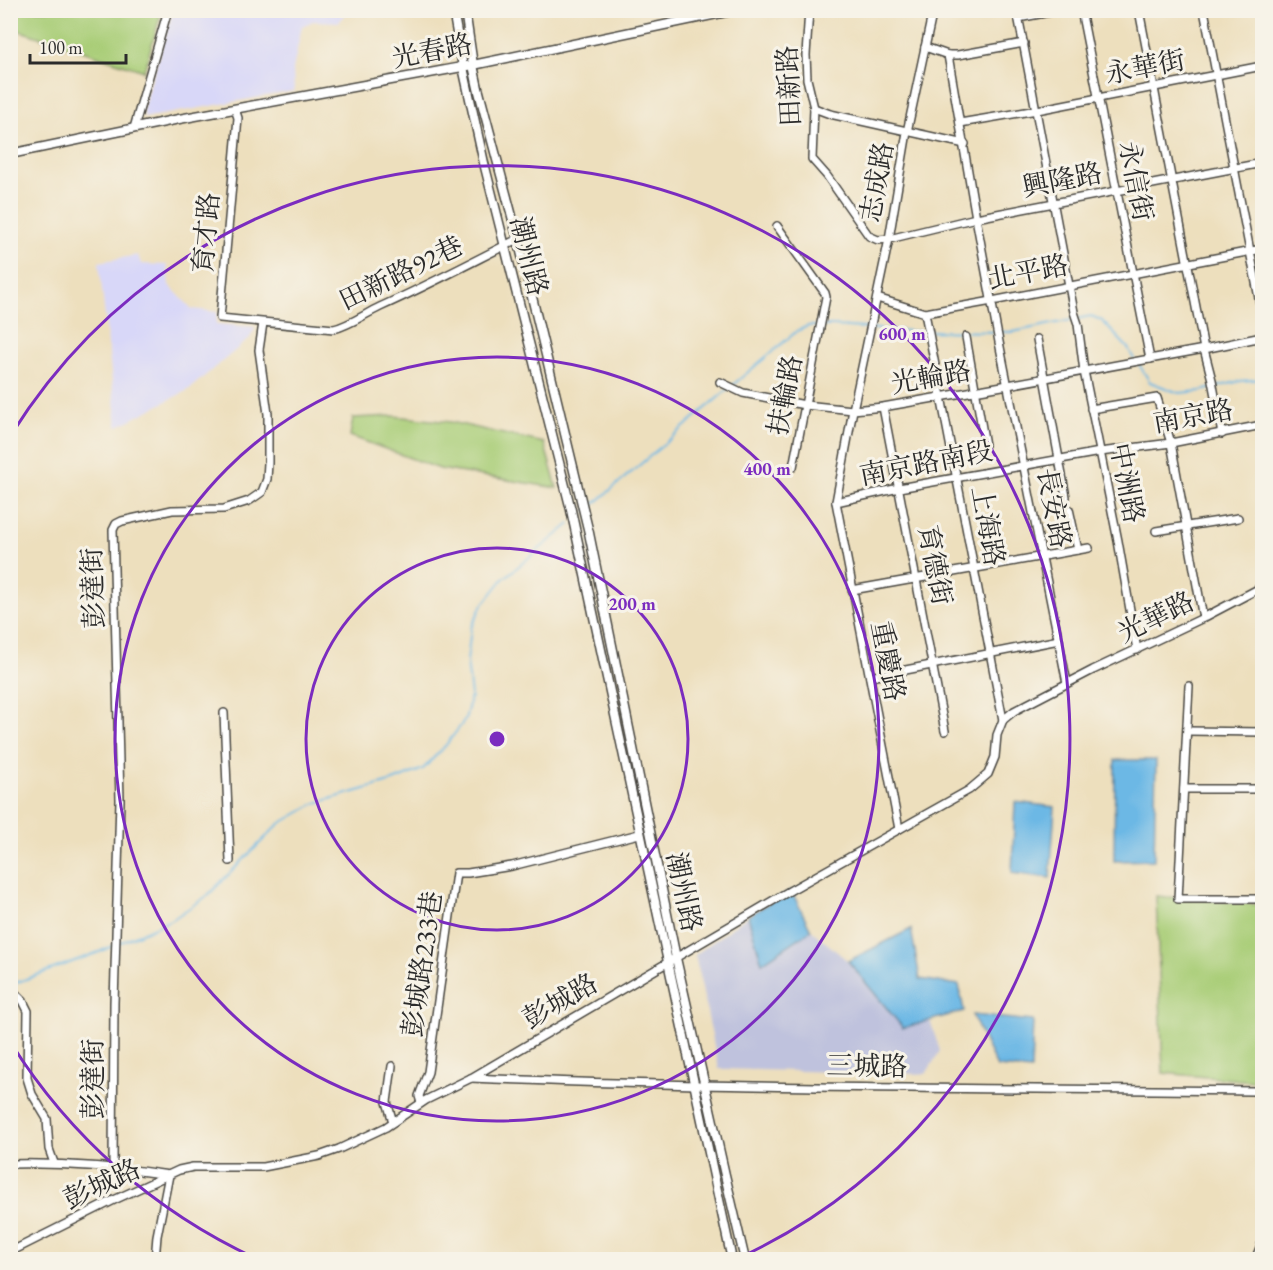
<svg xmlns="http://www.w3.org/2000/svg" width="1273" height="1270" viewBox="0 0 1273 1270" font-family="'EB Garamond','Noto Serif TC',serif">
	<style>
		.built { fill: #d8d7f8 }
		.industrial { fill: #bfc2dd }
		.green { fill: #a9cd77; stroke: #6a7c51; stroke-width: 1.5 }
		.water { fill: #6cb8e5; stroke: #4c7288; stroke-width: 1.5 }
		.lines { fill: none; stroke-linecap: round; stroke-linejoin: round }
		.stream { stroke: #6cb8e5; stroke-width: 2 }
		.minor-casing { stroke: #484641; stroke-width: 10 }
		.major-casing { stroke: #484641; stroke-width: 11 }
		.minor { stroke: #fff; stroke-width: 7 }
		.major { stroke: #fff; stroke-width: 8 }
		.ring { fill: none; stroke: #7b2cbf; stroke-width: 3 }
		.labels { text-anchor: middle; stroke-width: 6; stroke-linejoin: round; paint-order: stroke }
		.street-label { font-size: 27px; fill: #2b2b2b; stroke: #f7f3e8 }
		.centre { fill: #7b2cbf; stroke: #f7f3e8; stroke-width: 3 }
		.ring-label { font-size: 18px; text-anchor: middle; font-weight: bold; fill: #7b2cbf; stroke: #f7f3e8; stroke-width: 6; stroke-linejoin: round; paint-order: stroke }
	</style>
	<rect width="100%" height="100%" fill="#f7f3e8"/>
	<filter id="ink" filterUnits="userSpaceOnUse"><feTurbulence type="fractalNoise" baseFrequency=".0167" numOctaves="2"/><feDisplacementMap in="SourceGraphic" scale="12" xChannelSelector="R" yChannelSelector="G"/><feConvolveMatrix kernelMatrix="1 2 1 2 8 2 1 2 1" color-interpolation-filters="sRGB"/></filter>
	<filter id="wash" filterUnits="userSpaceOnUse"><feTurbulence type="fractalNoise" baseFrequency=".008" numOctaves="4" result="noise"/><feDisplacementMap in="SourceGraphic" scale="24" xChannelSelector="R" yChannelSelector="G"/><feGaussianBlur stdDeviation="1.35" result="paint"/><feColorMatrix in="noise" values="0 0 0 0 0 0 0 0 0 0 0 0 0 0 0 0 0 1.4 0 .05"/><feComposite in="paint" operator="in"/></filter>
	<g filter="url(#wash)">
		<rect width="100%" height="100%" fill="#eddfbd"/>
		<g class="built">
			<polygon points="173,11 173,10 347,11 346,14 339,22 313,21 302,26 293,69 294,91 144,118 143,108"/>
			<polygon points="138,255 141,264 167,265 169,285 192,309 217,312 216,324 256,327 249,339 188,390 117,427 99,262"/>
		</g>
		<polygon class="industrial" points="748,916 762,963 811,930 848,961 903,1028 930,1020 940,1051 926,1074 719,1069 695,955"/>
		<g class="green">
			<polygon points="11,10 162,10 162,11 144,71 11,28"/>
			<polygon points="393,416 451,422 544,443 557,488 440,469 350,436 353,418"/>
			<polygon points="1156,896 1262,905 1262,1082 1163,1073"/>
		</g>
		<g class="water">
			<polygon points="1115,760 1156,760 1154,860 1114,861"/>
			<polygon points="1015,802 1055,807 1050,878 1012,873"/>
			<polygon points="791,890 811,930 762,963 748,916"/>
			<polygon points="911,929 920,979 959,985 964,1011 903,1028 848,961"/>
			<polygon points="972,1015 1033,1021 1031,1070 997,1067"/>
		</g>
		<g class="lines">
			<g class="stream">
				<polyline points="1138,363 1150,382 1179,393 1201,391 1240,381 1262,379"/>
				<polyline points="586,511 741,378 797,331 808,326 833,326 910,331 1013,332 1091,316 1101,320 1128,348 1134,359"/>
				<polyline points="10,985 99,952 173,919 207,896 279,824 316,803 393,781 423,769 446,745 465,720 471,696 467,661 471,628 481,607 503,579 570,524"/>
			</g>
		</g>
	</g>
	<g filter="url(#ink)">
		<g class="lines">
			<g class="minor-casing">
				<g id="minor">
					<polyline points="809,10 806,55 807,79 814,108 812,159 827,176 869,236 878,240 889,239 976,218 1262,163"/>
					<polyline points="1017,10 1074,312 1078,324 1084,371 1118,541 1137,650"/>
					<polyline points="1081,10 1150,359"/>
					<polyline points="1139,10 1204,349 1212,380 1222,434"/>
					<polyline points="1204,10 1262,314"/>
					<polyline points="1018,18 1061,10"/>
					<polyline points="925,47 948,55 958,55 1024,43"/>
					<polyline points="948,55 976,218 999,342 1067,683"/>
					<polyline points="814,108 830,114 965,144"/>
					<path d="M235,109L238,118L220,318L334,329C350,325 365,314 380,307C427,286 472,262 518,239"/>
					<polyline points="960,123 1037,110 1262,66"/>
					<polyline points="134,128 168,10"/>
					<polyline points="777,226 825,293 826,297 793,467"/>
					<polyline points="877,298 925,313 992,301 1262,249"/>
					<polyline points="925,313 1003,720"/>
					<polyline points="966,337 985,445"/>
					<polyline points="1037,339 1066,497"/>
					<polyline points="720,382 743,393 805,405 853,410 883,407 1008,385 1204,349 1262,337"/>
					<polyline points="883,407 945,731"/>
					<polyline points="1091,409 1157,398 1171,443 1203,618"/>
					<polyline points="836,502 899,488 1100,452 1171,443 1262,425"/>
					<polyline points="1069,509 1078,550"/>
					<polyline points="1156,531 1238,518"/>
					<polyline points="852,590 1089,548"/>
					<polyline points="870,677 1059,640"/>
					<polyline points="1189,686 1178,899 1262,899"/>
					<polyline points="224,713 230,861"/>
					<polyline points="1188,731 1262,732"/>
					<polyline points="1184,789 1262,789"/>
					<polyline points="899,829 836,502 853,410 889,239 907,132 933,10"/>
					<polyline points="10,988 23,1001 28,1011 27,1078 32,1094 47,1119 49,1149 54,1163"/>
					<polyline points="392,1066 387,1102 393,1122"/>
					<path d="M471,1078C734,1089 999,1088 1262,1091"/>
					<polyline points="421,1103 419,1096 428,1072 456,873 468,873 512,866 639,834"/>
					<path d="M10,1164C64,1163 117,1167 169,1175L157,1236L155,1260"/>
					<polyline points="113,1168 114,1003 120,800 113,530 116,524 122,521 172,510 224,509 249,501 262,492 267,479 268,463 268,414 259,350 263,323"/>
					<polyline points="10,1252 114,1200 179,1170 193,1167 263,1167 319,1156 339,1149 386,1127 426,1100 471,1078 791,890 969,790 988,774 995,757 997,735 1003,720 1014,711 1093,670 1203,618 1262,587"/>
					<polyline points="1255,1260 1262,1243"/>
				</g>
			</g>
			<g class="major-casing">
				<g id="major">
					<polyline points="453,10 463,67 484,163 571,510 732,1260"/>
					<polyline points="465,10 473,65 478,88 518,239 589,533 676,958 725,1175 745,1260"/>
					<polyline points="10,154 179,119 473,65 736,10"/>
				</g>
			</g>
			<use href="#minor" class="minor"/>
			<use href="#major" class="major"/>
		</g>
	</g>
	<g class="ring">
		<circle cx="497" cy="739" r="191"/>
		<circle cx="497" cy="739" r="382"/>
		<path d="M255 1258A573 573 0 0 1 11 1043M11 435A573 573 0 1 1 739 1258"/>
	</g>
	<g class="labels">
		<g class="street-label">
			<text transform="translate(432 51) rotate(-11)" y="9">光春路</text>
			<text transform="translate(1145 67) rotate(-11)" y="9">永華街</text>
			<text transform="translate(789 86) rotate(-93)" y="9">田新路</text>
			<text transform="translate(1062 180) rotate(-11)" y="9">興隆路</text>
			<text transform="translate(1136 181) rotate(79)" y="9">永信街</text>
			<text transform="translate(877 182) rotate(-80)" y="9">志成路</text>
			<text transform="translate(206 233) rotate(-85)" y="9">育才路</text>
			<text transform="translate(529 256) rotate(76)" y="9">潮州路</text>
			<text transform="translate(1028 272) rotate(-11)" y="9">北平路</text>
			<text transform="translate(401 273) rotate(-26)" y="9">田新路92巷</text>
			<text transform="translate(931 377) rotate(-10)" y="9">光輪路</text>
			<text transform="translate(785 395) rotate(-79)" y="9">扶輪路</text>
			<text transform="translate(1193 416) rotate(-10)" y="9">南京路</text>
			<text transform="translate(926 463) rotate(-11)" y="9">南京路南段</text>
			<text transform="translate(1127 483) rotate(79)" y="9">中洲路</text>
			<text transform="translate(1054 508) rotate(79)" y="9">長安路</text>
			<text transform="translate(988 526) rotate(80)" y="9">上海路</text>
			<text transform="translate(935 565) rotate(79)" y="9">育德街</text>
			<text transform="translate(93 588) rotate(-92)" y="9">彭達街</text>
			<text transform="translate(1156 617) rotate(-26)" y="9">光華路</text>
			<text transform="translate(888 661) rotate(79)" y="9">重慶路</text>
			<text transform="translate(684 892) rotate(78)" y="9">潮州路</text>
			<text transform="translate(422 964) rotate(-82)" y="9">彭城路233巷</text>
			<text transform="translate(560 1001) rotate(-30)" y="9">彭城路</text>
			<text transform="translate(867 1066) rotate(1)" y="9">三城路</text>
			<text transform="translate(93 1079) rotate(-90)" y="9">彭達街</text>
			<text transform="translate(102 1184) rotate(-25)" y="9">彭城路</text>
		</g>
	</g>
	<circle cx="497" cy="739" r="9" class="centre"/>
	<g class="ring-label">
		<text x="902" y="340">600 m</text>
		<text x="767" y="475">400 m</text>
		<text x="632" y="610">200 m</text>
	</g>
	<rect width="1273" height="1270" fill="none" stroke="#f7f3e8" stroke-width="36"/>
	<path d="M30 54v9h96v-9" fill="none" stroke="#2b2b2b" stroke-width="3"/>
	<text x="39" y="54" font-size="18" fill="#2b2b2b" stroke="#f7f3e8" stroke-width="4.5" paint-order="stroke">100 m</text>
</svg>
